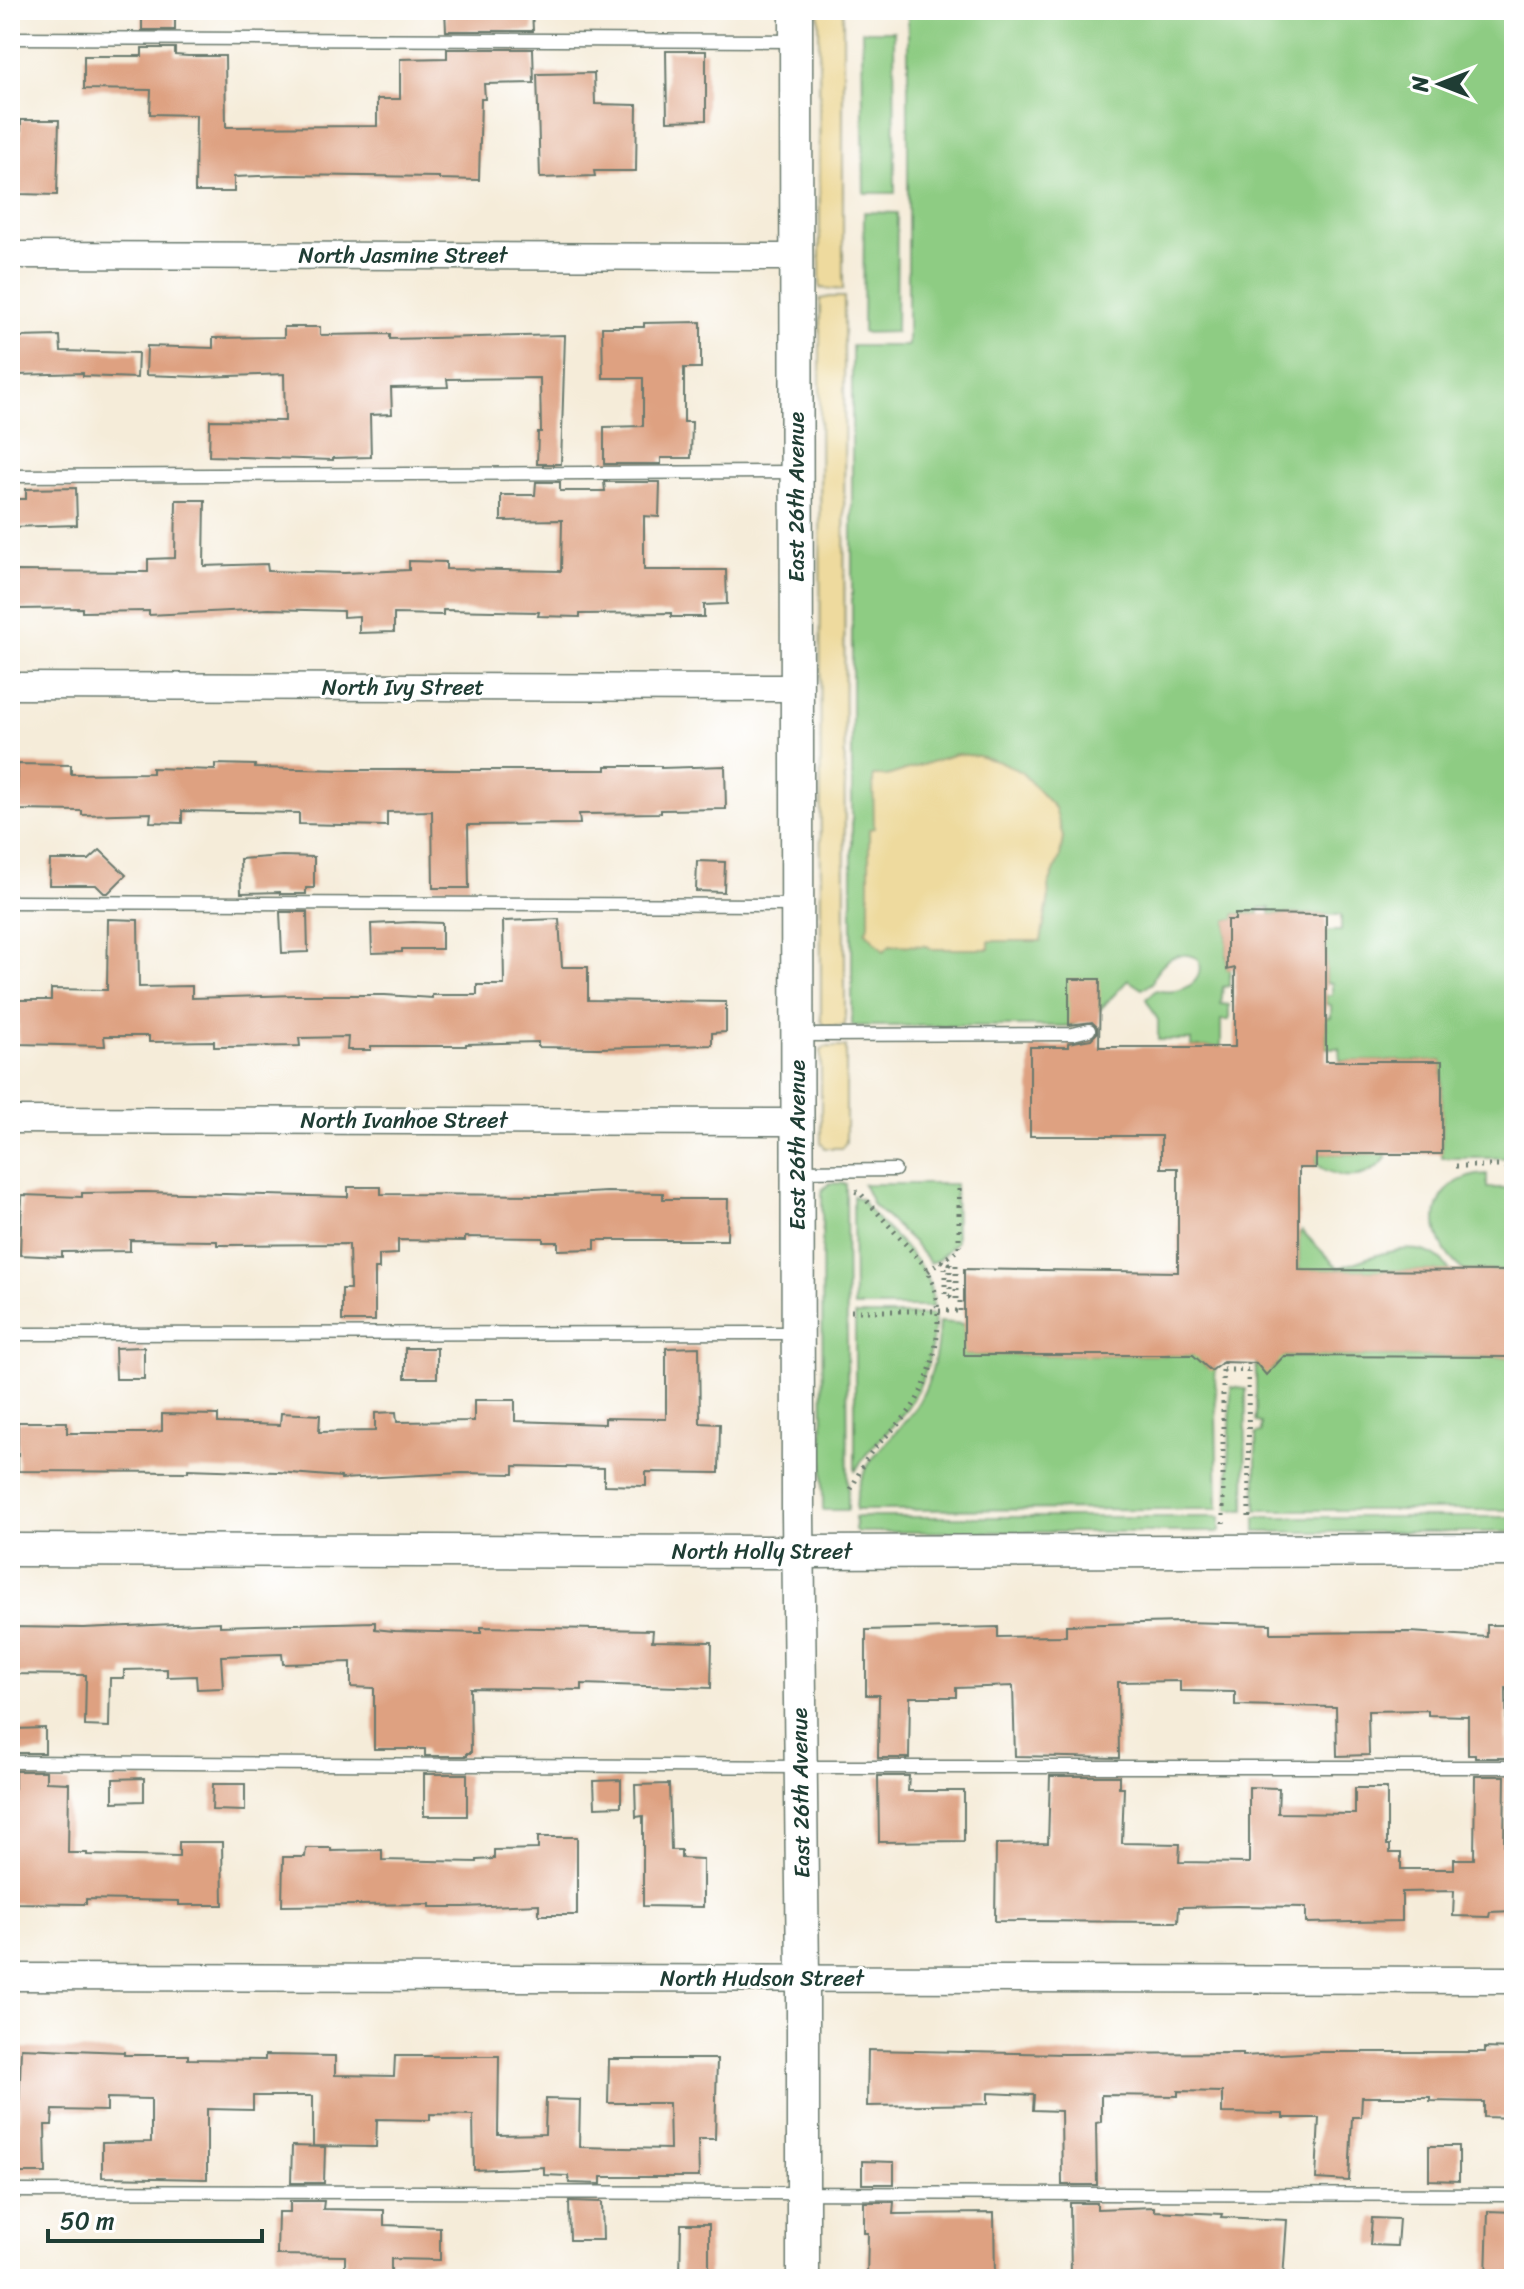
<svg xmlns="http://www.w3.org/2000/svg" width="1524" height="2289" viewBox="0 0 1524 2289" font-family="Sriracha,sans-serif">
	<style>
		.green { fill: #8ecc83; stroke: #56845c; stroke-width: 2 }
		.sand { fill: #eeda9e; stroke: #868c69; stroke-width: 2 }
		.building { fill: #dea181 }
		.lines { fill: none; stroke-linecap: round; stroke-linejoin: round }
		.service-casing { stroke: #6a7a6e; stroke-width: 15 }
		.minor-casing { stroke: #6a7a6e; stroke-width: 29 }
		.tertiary-casing { stroke: #6a7a6e; stroke-width: 35 }
		.path { stroke: #6a7a6e; stroke-width: 5; stroke-dasharray: 2 6; stroke-linecap: butt }
		.service { stroke: #fff; stroke-width: 12 }
		.minor { stroke: #fff; stroke-width: 26 }
		.tertiary { stroke: #fff; stroke-width: 32 }
		.labels { text-anchor: middle; stroke-width: 6; stroke-linejoin: round; paint-order: stroke }
		.street-label { font-size: 22px; fill: #1f3d34; stroke: #fff }
	</style>
	<rect width="100%" height="100%" fill="#fff"/>
	<filter id="ink" filterUnits="userSpaceOnUse"><feTurbulence type="fractalNoise" baseFrequency=".0125" numOctaves="2"/><feDisplacementMap in="SourceGraphic" scale="16" xChannelSelector="R" yChannelSelector="G"/><feConvolveMatrix kernelMatrix="1 2 1 2 8 2 1 2 1" color-interpolation-filters="sRGB"/></filter>
	<filter id="wash" filterUnits="userSpaceOnUse"><feTurbulence type="fractalNoise" baseFrequency=".006" numOctaves="4" result="noise"/><feDisplacementMap in="SourceGraphic" scale="32" xChannelSelector="R" yChannelSelector="G"/><feGaussianBlur stdDeviation="1.8" result="paint"/><feColorMatrix in="noise" values="0 0 0 0 0 0 0 0 0 0 0 0 0 0 0 0 0 1.4 0 .05"/><feComposite in="paint" operator="in"/></filter>
	<g filter="url(#wash)">
		<rect width="100%" height="100%" fill="#f5ecd9"/>
		<g class="green">
			<path d="M908,10H1514V1158H1442V1061H1340L1339,1048H1326V1017H1331V1005L1326,1004V995H1332V983H1326V931H1341V915L1270,914V908H1259V914H1235V920H1227V969H1230V986L1223,987L1221,1004L1229,1005V1020H1221V1047H1191V1040H1158V1020L1146,999L1156,990C1177,996 1207,985 1198,959C1178,947 1157,963 1152,983L1142,989L1128,980L1095,1015L1071,1026H852V346H908Z"/>
			<polygon points="862,31 894,31 895,193 864,193"/>
			<polygon points="864,212 897,213 896,332 863,333"/>
			<path d="M1316,1154H1386V1158C1366,1182 1340,1181 1316,1164Z"/>
			<path d="M1487,1174V1188H1514V1271H1464C1420,1238 1428,1176 1487,1174Z"/>
			<polygon points="830,1183 846,1184 848,1510 823,1510 822,1190"/>
			<polygon points="863,1184 955,1184 956,1242 938,1260 930,1263 913,1242 873,1205"/>
			<path d="M853,1196L861,1199C885,1236 933,1258 933,1307H854Z"/>
			<path d="M1302,1231L1338,1268C1373,1257 1424,1231 1450,1271L1299,1270V1234Z"/>
			<path d="M855,1315H934C934,1356 922,1394 894,1424C880,1440 865,1452 855,1472Z"/>
			<path d="M939,1322L964,1324L965,1355H1200V1361L1208,1368H1215L1218,1509L856,1510C856,1461 888,1446 913,1411C931,1385 938,1353 939,1322Z"/>
			<polygon points="1514,1339 1514,1510 1256,1510 1256,1434 1261,1433 1261,1423 1256,1422 1256,1363 1263,1370 1271,1370 1277,1364 1277,1356 1513,1357"/>
			<polygon points="1231,1387 1246,1389 1245,1510 1228,1510"/>
			<polygon points="855,1517 1220,1517 1220,1532 858,1532 855,1530"/>
			<rect x="1256" y="1517" width="258" height="15"/>
		</g>
		<g class="sand">
			<polygon points="819,10 843,10 843,290 820,288"/>
			<polygon points="830,297 844,297 845,1026 825,1026 821,1020 820,299"/>
			<polygon points="956,754 978,756 1004,763 1022,773 1055,808 1063,837 1060,857 1048,887 1049,897 1041,941 989,941 989,949 932,949 927,946 890,945 884,951 865,931 869,925 869,829 874,828 873,776 887,776"/>
			<polygon points="825,1047 846,1047 846,1142 842,1148 825,1148 821,1143 821,1051"/>
		</g>
		<g id="blocks">
			<g class="building">
				<rect x="142" y="10" width="33" height="20"/>
				<polygon points="445,10 532,10 533,31 446,31"/>
				<polygon points="142,48 175,48 175,55 188,56 225,56 226,127 377,126 377,99 400,99 400,59 447,58 447,49 533,49 534,83 484,84 485,99 481,99 479,180 439,179 439,177 287,175 234,177 234,192 195,192 196,115 150,114 151,90 84,89 84,56 142,56"/>
				<polygon points="666,51 706,51 706,120 667,121"/>
				<polygon points="594,73 595,104 637,105 636,171 594,171 595,176 540,178 537,74"/>
				<polygon points="21,120 59,120 57,195 20,194"/>
				<polygon points="701,322 701,368 684,368 684,422 692,422 691,458 661,458 661,464 604,464 604,427 643,426 643,378 603,378 602,327 644,327 644,323"/>
				<polygon points="284,327 320,327 320,335 390,334 390,339 565,335 561,464 537,464 538,432 541,432 540,378 447,379 448,387 391,388 392,414 370,415 371,457 333,458 333,460 209,456 210,420 285,421 284,374 202,377 146,375 147,346 213,348 213,338 284,337"/>
				<polygon points="60,336 61,351 138,353 137,378 83,376 83,373 18,375 17,337"/>
				<polygon points="536,482 560,482 560,491 605,491 604,482 660,482 659,517 644,516 644,570 726,570 727,604 704,605 704,617 671,617 671,613 580,614 580,617 538,616 539,612 443,610 443,615 394,614 394,632 359,633 359,616 343,617 343,611 269,609 149,615 149,611 82,612 82,608 17,609 16,571 148,572 148,559 175,558 176,500 205,500 204,566 267,564 268,571 344,573 409,570 409,561 446,562 446,569 561,571 562,520 501,521 501,495 535,495"/>
				<polygon points="76,488 77,525 10,527 10,499 26,499 26,489"/>
				<polygon points="18,764 71,765 71,774 152,773 152,768 215,770 215,764 255,765 255,768 345,770 606,770 606,766 661,766 661,768 725,766 726,809 661,810 661,813 579,814 580,824 468,825 469,888 433,888 432,811 387,812 387,826 299,824 299,813 182,811 182,823 150,822 151,813 82,815 82,811 17,810"/>
				<polygon points="100,850 126,875 108,893 104,893 96,885 49,885 50,860 89,860"/>
				<polygon points="282,856 314,857 314,888 306,888 306,894 280,894 280,892 241,893 240,859"/>
				<polygon points="697,861 725,862 724,892 696,891"/>
				<polygon points="280,912 307,912 308,952 282,953"/>
				<polygon points="1235,914 1326,915 1326,1061 1442,1061 1442,1154 1316,1154 1316,1168 1299,1168 1299,1270 1514,1271 1513,1357 1284,1356 1266,1375 1256,1363 1223,1362 1211,1371 1193,1355 964,1355 964,1269 1178,1272 1178,1168 1161,1168 1161,1136 1030,1136 1030,1047 1068,1047 1068,1043 1091,1039 1097,1033 1097,1027 1092,1022 1069,1025 1069,979 1100,979 1099,1047 1235,1047 1235,968 1227,970 1227,920 1235,920"/>
				<polygon points="108,919 138,920 139,987 192,986 192,998 296,995 385,995 432,998 432,995 477,995 477,985 504,985 503,921 559,919 562,967 588,967 588,1000 726,1002 726,1032 712,1033 712,1045 598,1048 538,1047 538,1042 466,1044 466,1046 371,1046 371,1050 347,1050 348,1037 299,1038 300,1046 214,1047 214,1041 149,1042 149,1036 104,1036 105,1046 18,1044 19,1000 51,1000 51,989 107,990"/>
				<polygon points="413,922 442,923 442,949 402,949 402,952 372,953 371,924"/>
				<polygon points="348,1187 381,1187 381,1194 553,1195 607,1192 663,1193 663,1199 728,1199 727,1240 595,1240 595,1249 558,1250 558,1242 543,1242 543,1238 465,1237 465,1241 398,1240 398,1254 379,1255 379,1269 375,1269 375,1321 342,1321 342,1289 350,1289 349,1244 217,1245 217,1241 130,1240 130,1251 62,1252 62,1257 20,1255 22,1195 82,1197 82,1193 144,1192 348,1197"/>
				<polygon points="144,1347 144,1379 116,1379 115,1348"/>
				<polygon points="699,1347 700,1423 720,1424 719,1473 646,1472 646,1486 604,1485 604,1468 514,1466 514,1474 461,1473 341,1479 341,1477 278,1472 188,1469 188,1472 18,1471 18,1422 67,1422 67,1433 149,1433 162,1431 162,1414 218,1415 218,1423 280,1425 281,1413 320,1415 319,1432 375,1431 375,1413 396,1412 397,1422 474,1421 474,1400 515,1400 515,1421 605,1424 605,1418 666,1419 666,1348"/>
				<rect x="405" y="1348" width="32" height="30"/>
				<polygon points="220,1622 220,1626 375,1622 375,1629 394,1631 481,1633 481,1627 653,1630 652,1641 712,1642 711,1688 582,1684 582,1690 470,1688 471,1753 467,1753 467,1756 425,1756 425,1749 374,1749 374,1688 351,1687 351,1662 283,1664 282,1654 221,1656 223,1688 197,1689 196,1676 167,1677 167,1669 124,1670 124,1678 110,1678 109,1727 85,1726 86,1675 10,1674 10,1627 83,1628"/>
				<polygon points="1181,1622 1271,1624 1271,1633 1410,1632 1487,1637 1487,1625 1514,1625 1514,1688 1506,1688 1507,1755 1505,1758 1475,1758 1475,1755 1468,1755 1468,1716 1428,1715 1428,1710 1368,1711 1369,1755 1337,1756 1336,1707 1235,1705 1235,1692 1180,1691 1180,1681 1118,1682 1119,1758 1015,1756 1013,1686 956,1688 956,1697 910,1697 909,1758 878,1758 879,1695 866,1695 866,1630 998,1627 998,1637 1066,1636 1066,1625"/>
				<polygon points="45,1728 45,1753 15,1753 14,1729"/>
				<polygon points="15,1771 46,1771 46,1782 69,1783 68,1853 87,1853 87,1855 179,1857 179,1842 222,1842 223,1905 179,1905 179,1901 86,1899 86,1904 10,1903 10,1788 15,1788"/>
				<rect x="424" y="1774" width="43" height="42"/>
				<polygon points="878,1776 909,1776 908,1791 964,1791 964,1841 879,1842"/>
				<polygon points="1050,1776 1119,1776 1119,1787 1124,1787 1122,1843 1180,1844 1179,1862 1249,1863 1249,1787 1279,1788 1278,1813 1355,1814 1355,1788 1387,1788 1387,1845 1390,1845 1390,1853 1401,1853 1401,1869 1454,1869 1454,1859 1474,1859 1475,1776 1505,1776 1504,1848 1514,1848 1514,1911 1490,1912 1489,1917 1453,1916 1454,1891 1402,1892 1402,1921 1306,1923 1306,1907 1236,1906 1179,1907 1178,1922 995,1921 996,1844 1048,1843"/>
				<polygon points="144,1778 144,1801 113,1802 113,1779"/>
				<polygon points="621,1780 621,1806 595,1807 594,1781"/>
				<polygon points="213,1784 245,1784 245,1811 212,1810"/>
				<polygon points="669,1784 671,1850 681,1850 681,1858 703,1859 703,1907 643,1906 643,1816 636,1817 635,1785"/>
				<polygon points="538,1837 577,1837 577,1915 539,1915 539,1904 464,1907 430,1907 430,1904 282,1906 283,1857 305,1857 306,1848 331,1848 331,1851 382,1850 382,1860 477,1862 477,1860 494,1859 494,1850 538,1849"/>
				<polygon points="21,2048 124,2052 124,2055 188,2055 188,2059 265,2060 265,2055 335,2056 335,2075 394,2076 395,2056 499,2056 498,2135 545,2134 546,2099 580,2100 579,2147 670,2149 669,2103 608,2103 609,2059 717,2059 715,2139 698,2139 699,2177 601,2177 601,2184 569,2183 568,2176 544,2175 544,2167 474,2170 473,2115 430,2114 430,2120 377,2119 376,2147 313,2146 313,2096 253,2096 253,2110 207,2109 207,2179 102,2177 102,2143 151,2142 151,2099 107,2098 107,2111 53,2110 52,2125 45,2125 46,2173 10,2173 10,2143 18,2143"/>
				<polygon points="1485,2048 1514,2049 1514,2118 1484,2117 1484,2102 1430,2101 1430,2097 1362,2097 1361,2117 1352,2117 1349,2181 1316,2179 1319,2118 1283,2118 1283,2114 1222,2113 1222,2092 1178,2091 1178,2096 1101,2095 1101,2122 1096,2123 1097,2185 1062,2185 1061,2111 1033,2110 1034,2095 988,2093 988,2104 867,2106 868,2050 1065,2054 1243,2053 1243,2056 1320,2052 1485,2052"/>
				<polygon points="292,2146 325,2147 324,2183 291,2183"/>
				<polygon points="1429,2146 1459,2146 1459,2181 1429,2180"/>
				<polygon points="862,2161 894,2162 894,2184 862,2184"/>
				<polygon points="290,2201 324,2201 323,2209 384,2210 384,2225 440,2227 440,2260 391,2259 391,2279 345,2279 345,2256 277,2255 278,2212 290,2212"/>
				<polygon points="569,2201 602,2202 603,2240 570,2240"/>
				<polygon points="864,2202 894,2202 893,2214 994,2213 995,2279 867,2279 868,2233 864,2233"/>
				<polygon points="1070,2203 1097,2203 1097,2209 1154,2207 1154,2211 1222,2214 1221,2217 1287,2220 1283,2279 1071,2279"/>
				<polygon points="1488,2211 1514,2212 1514,2279 1486,2279"/>
				<polygon points="1372,2218 1399,2219 1397,2246 1370,2245"/>
				<polygon points="681,2224 709,2224 709,2279 680,2279"/>
			</g>
		</g>
	</g>
	<g filter="url(#ink)">
		<use href="#blocks" fill-opacity="0" stroke="#6a7a6e" stroke-width="2"/>
		<g class="lines">
			<g class="service-casing">
				<g id="service">
					<polyline points="10,38 796,41"/>
					<polyline points="10,476 795,472"/>
					<polyline points="10,902 796,905"/>
					<polyline points="797,1035 1073,1034 1089,1030"/>
					<polyline points="800,1171 895,1170"/>
					<polyline points="10,1334 795,1333"/>
					<polyline points="10,1762 799,1767 1514,1767"/>
					<polyline points="10,2191 1514,2195"/>
				</g>
			</g>
			<g class="minor-casing">
				<g id="minor">
					<polyline points="10,255 795,257"/>
					<polyline points="10,686 797,688"/>
					<polyline points="10,1120 797,1122"/>
					<polyline points="10,1977 1514,1980"/>
				</g>
			</g>
			<g class="tertiary-casing">
				<g id="tertiary">
					<polyline points="796,10 798,1514 803,1978 803,2279"/>
					<polyline points="10,1550 798,1552 1514,1550"/>
				</g>
			</g>
			<g class="path">
				<polyline points="1456,1166 1514,1166"/>
				<polyline points="942,1261 945,1265 945,1296 950,1296 950,1264 956,1264 956,1300 960,1300 960,1311"/>
				<polyline points="928,1271 959,1249 959,1184"/>
				<polyline points="851,1311 962,1311"/>
				<polyline points="1223,1362 1223,1523"/>
				<polyline points="1248,1363 1249,1523"/>
				<polyline points="1223,1370 1248,1370"/>
				<path d="M851,1489C857,1478 862,1466 869,1455C881,1439 899,1426 911,1409C937,1371 949,1307 925,1266L860,1193L854,1191"/>
			</g>
			<use href="#service" class="service"/>
			<use href="#minor" class="minor"/>
			<use href="#tertiary" class="tertiary"/>
		</g>
	</g>
	<g class="labels">
		<g class="street-label">
			<text x="403" y="263">North Jasmine Street</text>
			<text transform="translate(796 497) rotate(-90)" y="8">East 26th Avenue</text>
			<text x="403" y="695">North Ivy Street</text>
			<text x="404" y="1128">North Ivanhoe Street</text>
			<text transform="translate(797 1145) rotate(-90)" y="8">East 26th Avenue</text>
			<text x="762" y="1559">North Holly Street</text>
			<text transform="translate(800 1793) rotate(-91)" y="8">East 26th Avenue</text>
			<text x="762" y="1986">North Hudson Street</text>
		</g>
	</g>
	<rect width="1524" height="2289" fill="none" stroke="#fff" stroke-width="40"/>
	<g transform="translate(1440 84) rotate(270)" stroke="#ffffff" stroke-width="6" paint-order="stroke">
	<path d="M0-6L14 30L0 20L-14 30Z" fill="#1f3d34"/>
	<text y="-12" font-size="22" font-weight="bold" text-anchor="middle" fill="#1f3d34">N</text>
	</g>
	<path d="M48 2229v12h214v-12" fill="none" stroke="#1f3d34" stroke-width="4"/>
	<text x="60" y="2229" font-size="24" fill="#1f3d34" stroke="#ffffff" stroke-width="6" paint-order="stroke">50 m</text>
</svg>
